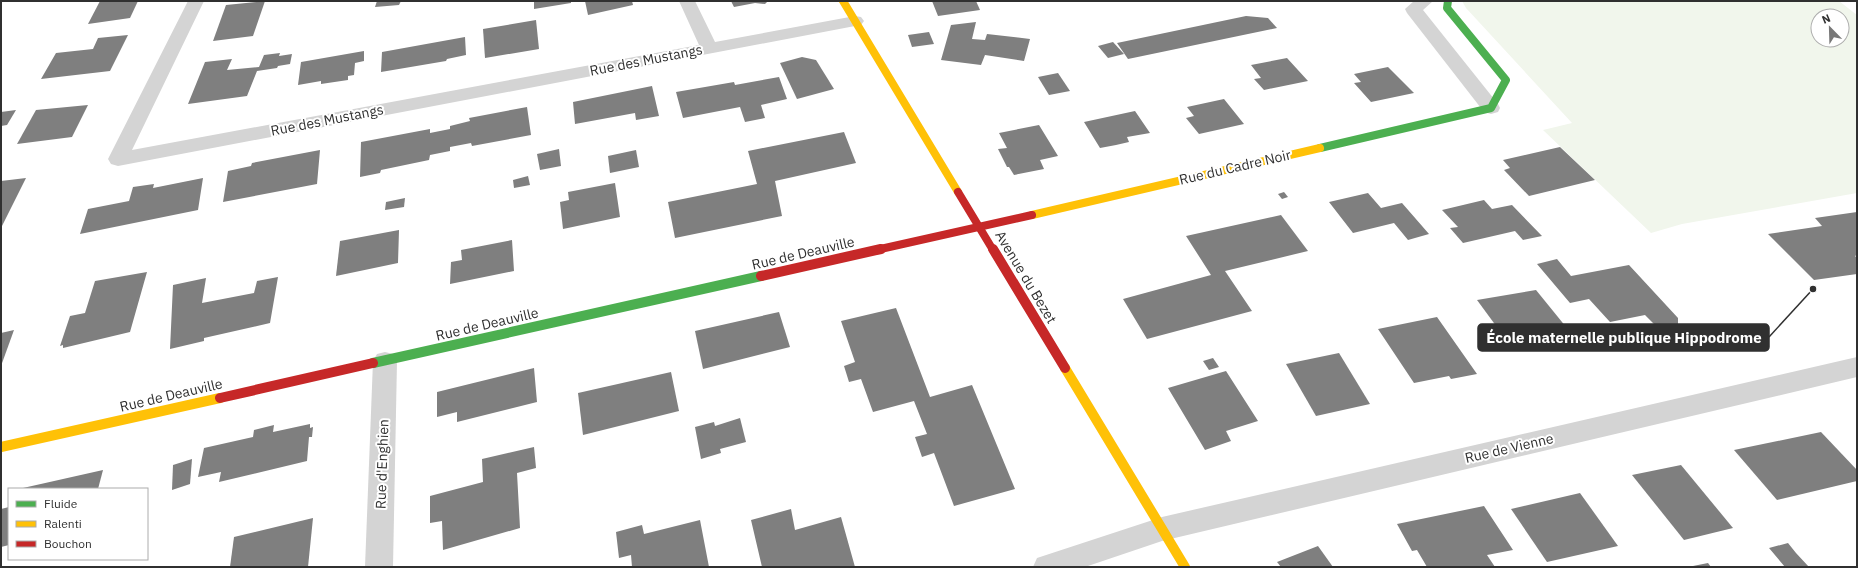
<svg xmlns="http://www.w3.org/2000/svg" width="1858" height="568" viewBox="0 0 1858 568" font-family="'IBM Plex Sans',sans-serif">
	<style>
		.green { fill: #f1f6ec; fill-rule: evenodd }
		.building { fill: #7f7f7f }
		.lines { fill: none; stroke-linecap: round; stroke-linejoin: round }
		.street { fill: #d4d4d4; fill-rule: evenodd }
		.fast-far1 { stroke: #4caf50; stroke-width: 8 }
		.fast { stroke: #4caf50; stroke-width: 10 }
		.slow-far1 { stroke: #ffc107; stroke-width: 8 }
		.slow { stroke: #ffc107; stroke-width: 10 }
		.jam-far1 { stroke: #c62828; stroke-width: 8 }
		.jam { stroke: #c62828; stroke-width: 10 }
		.labels { text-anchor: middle; stroke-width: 4; stroke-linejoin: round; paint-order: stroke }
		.street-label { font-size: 14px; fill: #303030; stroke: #fff }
		.leader { fill: none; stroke: #303030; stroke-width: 1.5 }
		.callout-dot { fill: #303030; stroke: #fff; stroke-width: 1.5 }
		.callout { fill: #303030; stroke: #303030; stroke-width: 1.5 }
		.callout-label { font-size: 15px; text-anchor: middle; font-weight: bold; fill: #fff }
	</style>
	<rect width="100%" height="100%" fill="#fff"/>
	<path class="green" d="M1462,1H1839L1857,15V193L1682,224L1651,233L1543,130L1572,123L1466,8ZM1818,16H1842V40H1818Z"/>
	<g class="building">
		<polygon points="100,1 138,1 130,18 88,24"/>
		<polygon points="265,1 253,36 213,41 226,5"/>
		<polygon points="377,1 401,1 399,5 375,7"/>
		<polygon points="534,1 571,1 571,3 534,9"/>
		<polygon points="585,1 632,1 633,5 588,15"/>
		<polygon points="731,1 768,1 765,4 755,3 734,7"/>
		<polygon points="932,1 976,1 980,10 938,16"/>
		<polygon points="1246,16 1268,18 1277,28 1128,59 1117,43"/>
		<polygon points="536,20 539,49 485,58 483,29"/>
		<polygon points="976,22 972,39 985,40 987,34 1030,39 1024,61 985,55 981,65 941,60 951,25"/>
		<polygon points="929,32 934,44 912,47 908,35"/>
		<polygon points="128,35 110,71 41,79 56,53 93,49 98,38"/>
		<polygon points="465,37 466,55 447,59 446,61 381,72 382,52"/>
		<polygon points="1113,42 1124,54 1108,58 1098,46"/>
		<polygon points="364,51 364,61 355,63 354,75 348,76 348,80 321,84 321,81 298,85 301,62"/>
		<polygon points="280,53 279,56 292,54 290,64 278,66 277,68 257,71 247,96 188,104 205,62 232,59 227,70 259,67 264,55"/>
		<polygon points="802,57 816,60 834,89 797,99 780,63"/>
		<polygon points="1287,58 1308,81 1264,90 1254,79 1261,78 1251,65"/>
		<polygon points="1388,67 1414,93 1371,102 1354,83 1361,82 1354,74"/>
		<polygon points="1058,73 1070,91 1049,95 1038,77"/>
		<polygon points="779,77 787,99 761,105 765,118 745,122 740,107 683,118 676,92 734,82 735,85"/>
		<polygon points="652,86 659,116 636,120 635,113 575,124 573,102"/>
		<polygon points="1224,99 1244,124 1199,134 1186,118 1194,116 1187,107"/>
		<polygon points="88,105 72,137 17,144 36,110"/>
		<polygon points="527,107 531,135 472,146 471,143 450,147 450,151 430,155 429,160 381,170 380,173 360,177 361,142 430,129 430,133 450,129 450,126 470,121 469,118"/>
		<polygon points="16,110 7,125 1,126 1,112"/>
		<polygon points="1135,111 1150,133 1127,137 1129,142 1116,145 1100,148 1084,122"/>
		<polygon points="1039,125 1058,156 1040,160 1044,169 1014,175 1009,167 1007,167 998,149 1007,148 999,133"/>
		<polygon points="844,132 856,163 775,181 782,216 675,238 668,202 757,184 748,151"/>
		<polygon points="1560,147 1595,180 1529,196 1504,170 1510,168 1503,160"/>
		<polygon points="559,149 561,166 540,170 537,154"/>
		<polygon points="320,150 317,184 223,202 228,171 251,166 252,163"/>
		<polygon points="636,150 639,167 610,173 608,156"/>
		<polygon points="528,176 530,185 514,188 513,180"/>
		<polygon points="26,178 1,228 1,181"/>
		<polygon points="203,178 198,210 80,234 88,209 129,201 133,187 154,184 153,188"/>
		<polygon points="615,183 620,217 563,229 560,202 569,200 568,192"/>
		<polygon points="1284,192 1288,197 1282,199 1278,194"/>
		<polygon points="1368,193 1381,208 1402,203 1429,234 1408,240 1394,223 1353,233 1329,202"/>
		<polygon points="405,198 404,207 385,210 386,202"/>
		<polygon points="1484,200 1492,209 1512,205 1542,236 1523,240 1515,231 1463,243 1450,228 1458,227 1442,210"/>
		<polygon points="1857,212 1857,255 1855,256 1857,258 1857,274 1814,280 1768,234 1822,226 1815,218"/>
		<polygon points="1281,215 1308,251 1225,271 1252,311 1147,339 1123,299 1211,275 1186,236"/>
		<polygon points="399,230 398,263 336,276 340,241"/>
		<polygon points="512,240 514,271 450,284 451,262 462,260 461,250"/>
		<polygon points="1557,259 1571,276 1629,265 1678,318 1678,329 1669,331 1658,328 1645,315 1610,322 1589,299 1570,303 1537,264"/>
		<polygon points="147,272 130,332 63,348 63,345 60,346 70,316 85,313 95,281"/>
		<polygon points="278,277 270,323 204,338 204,341 170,349 173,285 206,278 202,303 254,293 257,281"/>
		<polygon points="1536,290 1575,338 1513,349 1477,300"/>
		<polygon points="896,308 930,397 972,385 1015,489 954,506 934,453 922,457 915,437 927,434 914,401 873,412 861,379 849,382 844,366 855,362 841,321"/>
		<polygon points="779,312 790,347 703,369 695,331"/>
		<polygon points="1437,317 1477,374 1451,379 1449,376 1414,383 1378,329"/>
		<polygon points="14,330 1,366 1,333"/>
		<polygon points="1339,353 1370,404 1316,416 1286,364"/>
		<polygon points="1213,358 1219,367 1209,370 1203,361"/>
		<polygon points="534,368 537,402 457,422 457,412 437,417 437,392"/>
		<polygon points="1226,371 1258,421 1226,431 1231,441 1205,450 1168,388"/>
		<polygon points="671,372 679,411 583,435 578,393"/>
		<polygon points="740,418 746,442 720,449 721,453 701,459 695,427 714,422 715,426"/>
		<polygon points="310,424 310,428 313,427 312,437 309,437 307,461 219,482 221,472 198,477 204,448 253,437 254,430 274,425 273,432"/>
		<polygon points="1821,432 1857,470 1857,481 1777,500 1734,450"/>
		<polygon points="534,447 536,468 517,473 520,528 443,550 442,521 430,523 430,496 483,482 482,459"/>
		<polygon points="192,459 190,484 172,490 173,465"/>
		<polygon points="1681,465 1733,528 1684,540 1632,475"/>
		<polygon points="103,470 98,489 23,489 23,488"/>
		<polygon points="1580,493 1618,546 1547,562 1511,509"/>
		<polygon points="1484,506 1513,550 1487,555 1495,567 1427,567 1417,550 1412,551 1397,524"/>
		<polygon points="9,507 9,545 1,547 1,509"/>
		<polygon points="791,509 795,530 841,517 855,567 762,567 751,520"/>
		<polygon points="313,518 308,567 230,567 234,537"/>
		<polygon points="700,520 709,567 632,567 631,555 619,558 616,532 642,525 644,534"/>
		<polygon points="1788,543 1796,553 1809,567 1785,567 1769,548"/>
		<polygon points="1318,546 1333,567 1281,567 1277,562"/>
		<polygon points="1708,563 1711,567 1693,567 1693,566"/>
	</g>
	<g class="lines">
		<g class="street">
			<polygon points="188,1 204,1 132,150 699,45 679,1 695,1 715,42 855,16 861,17 864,21 861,25 855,26 118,166 111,164 108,159"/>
			<polygon points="1414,1 1433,1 1423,10 1498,104 1500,108 1498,112 1491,114 1484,112 1407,13 1405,9"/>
			<polygon points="385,352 393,354 397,361 393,567 365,567 373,361 377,354"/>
			<polygon points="1857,357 1857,377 1162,541 1085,567 1033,567 1037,558 1162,517"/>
		</g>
		<polyline class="fast-far1" points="1320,148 1491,108 1506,80 1447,8 1448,1"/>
		<polyline class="fast" points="373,363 761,276"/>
		<g class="slow-far1">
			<polyline points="843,1 958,192"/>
			<polyline points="1032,215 1320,148"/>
		</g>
		<g class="slow">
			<polyline points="1065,368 1185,567"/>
			<polyline points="1,447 220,398"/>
		</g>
		<g class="jam-far1">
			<polyline points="958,192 993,250"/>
			<polyline points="876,250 1032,215"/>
		</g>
		<g class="jam">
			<polyline points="993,249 1065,368"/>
			<polyline points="761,276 881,249"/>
			<polyline points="220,398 373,363"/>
		</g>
	</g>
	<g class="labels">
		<g class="street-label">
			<text transform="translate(646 60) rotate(-11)" y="5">Rue des Mustangs</text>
			<text transform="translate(327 120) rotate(-11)" y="5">Rue des Mustangs</text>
			<text transform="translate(1235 167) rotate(-13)" y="5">Rue du Cadre Noir</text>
			<text transform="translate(803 253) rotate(-13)" y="5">Rue de Deauville</text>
			<text transform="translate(1026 277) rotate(59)" y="5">Avenue du Bezet</text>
			<text transform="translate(487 324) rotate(-13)" y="5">Rue de Deauville</text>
			<text transform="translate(171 395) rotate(-13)" y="5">Rue de Deauville</text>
			<text transform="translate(1509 448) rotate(-13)" y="5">Rue de Vienne</text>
			<text transform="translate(382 464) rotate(-88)" y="5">Rue d'Enghien</text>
		</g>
	</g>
	<path class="leader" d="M1813 289L1769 337"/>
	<circle class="callout-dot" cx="1813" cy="289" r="4"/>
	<rect class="callout" x="1478" y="324" width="291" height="27" rx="4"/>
	<g class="callout-label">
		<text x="1624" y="343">École maternelle publique Hippodrome</text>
	</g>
	<rect width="1858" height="568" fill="none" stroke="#303030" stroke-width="4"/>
	<rect x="8" y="488" width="140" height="72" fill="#ffffff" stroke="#acacac"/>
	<rect x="16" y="501" width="20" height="6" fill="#4caf50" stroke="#acacac"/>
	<text x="44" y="508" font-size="12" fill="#303030">Fluide</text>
	<rect x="16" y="521" width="20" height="6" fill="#ffc107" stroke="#acacac"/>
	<text x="44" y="528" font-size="12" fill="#303030">Ralenti</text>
	<rect x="16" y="541" width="20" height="6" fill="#c62828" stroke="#acacac"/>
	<text x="44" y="548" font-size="12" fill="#303030">Bouchon</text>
	<g transform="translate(1830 28) rotate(337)"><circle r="19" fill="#ffffff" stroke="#acacac"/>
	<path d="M0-3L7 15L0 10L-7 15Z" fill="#787878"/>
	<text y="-6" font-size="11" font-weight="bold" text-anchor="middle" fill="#303030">N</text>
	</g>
</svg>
